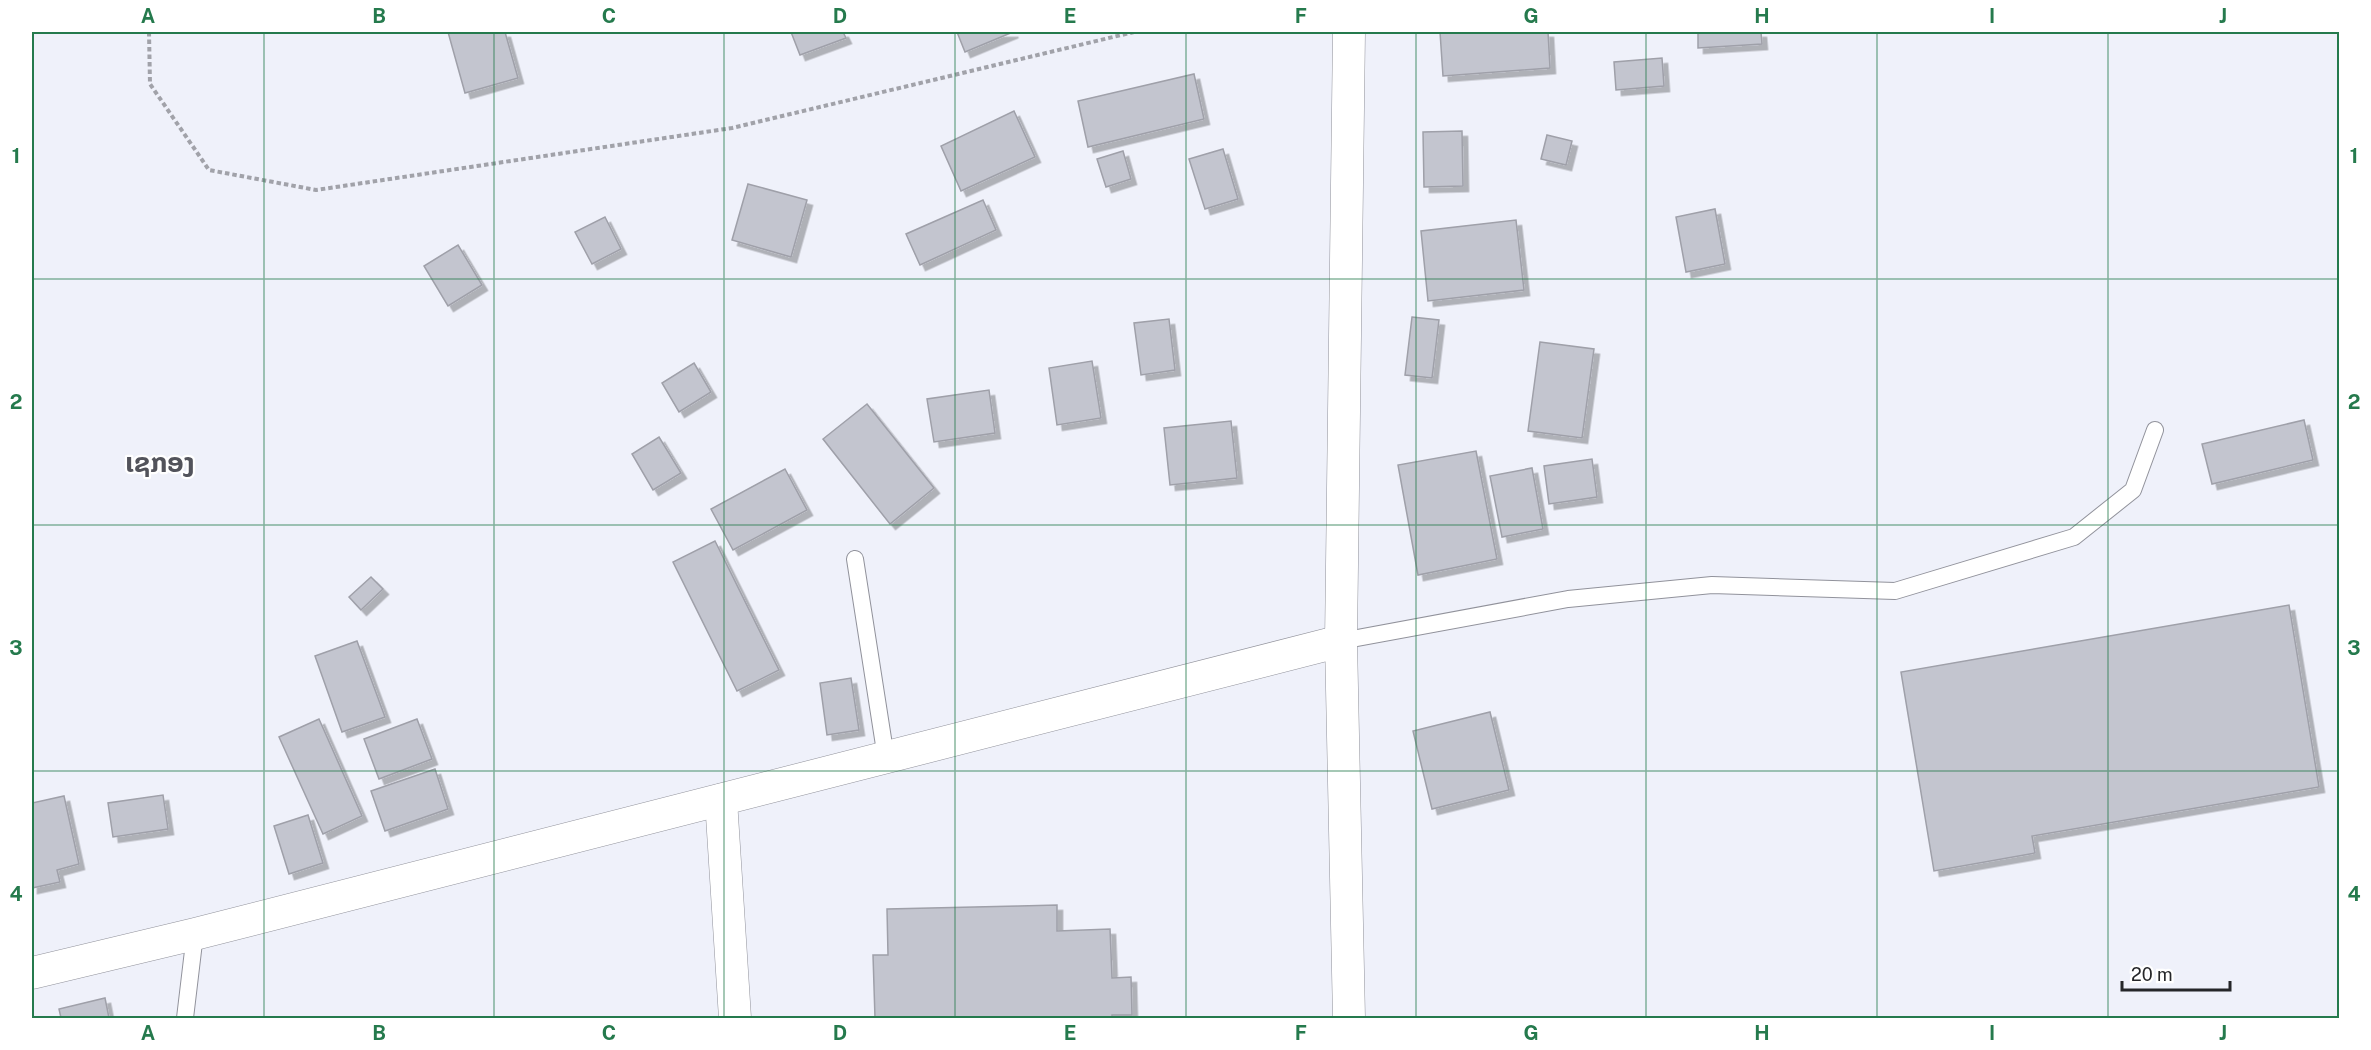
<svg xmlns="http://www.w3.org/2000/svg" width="2371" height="1050" viewBox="0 0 2371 1050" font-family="'Public Sans','Noto Sans Lao',sans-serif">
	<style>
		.building { fill: #c3c5cf; stroke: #9fa0a9; stroke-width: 1.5; filter: url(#shadow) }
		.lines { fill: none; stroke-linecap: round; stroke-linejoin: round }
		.lane-casing { stroke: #91929b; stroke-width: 18 }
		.street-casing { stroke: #91929b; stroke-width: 33 }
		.path { stroke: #a1a2a9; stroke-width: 4; stroke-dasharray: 4.5 3; stroke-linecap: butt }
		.lane { stroke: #fff; stroke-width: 16 }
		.street { stroke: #fff; stroke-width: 32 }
		.grid { fill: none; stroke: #257a4d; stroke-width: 1.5; stroke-opacity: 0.55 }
		.labels { text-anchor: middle; stroke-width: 4.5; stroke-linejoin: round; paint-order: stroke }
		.town-label { font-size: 27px; font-weight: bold; fill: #52535b; stroke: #fff }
		.neatline { fill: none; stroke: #257a4d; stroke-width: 2 }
		.grid-label { font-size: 20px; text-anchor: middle; font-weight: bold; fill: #257a4d }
	</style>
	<defs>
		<filter id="shadow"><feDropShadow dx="5.5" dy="5.5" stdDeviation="0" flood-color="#0004"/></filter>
	</defs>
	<rect width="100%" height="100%" fill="#eff1fa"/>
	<g class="building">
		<polygon points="448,32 505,32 518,78 465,93"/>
		<polygon points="791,32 843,32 846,38 800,55"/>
		<polygon points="957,32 1013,32 965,52"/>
		<polygon points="1440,32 1548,32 1550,68 1443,76"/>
		<polygon points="1698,32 1761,32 1762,44 1698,48"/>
		<polygon points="1662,58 1664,86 1616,90 1614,62"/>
		<polygon points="1194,74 1204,119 1088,147 1078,101"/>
		<polygon points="1014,111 1035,157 961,191 941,146"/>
		<polygon points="1462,131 1463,186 1424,187 1423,132"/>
		<polygon points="1547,135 1572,141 1566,165 1541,159"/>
		<polygon points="1223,149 1238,199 1205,209 1189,159"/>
		<polygon points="1123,151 1131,179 1106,187 1097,159"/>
		<polygon points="748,184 807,200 791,257 732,240"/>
		<polygon points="983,200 996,230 920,265 906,234"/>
		<polygon points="1715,209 1725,264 1686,272 1676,217"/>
		<polygon points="605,217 621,249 592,264 575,232"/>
		<polygon points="1516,220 1524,290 1428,301 1421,231"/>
		<polygon points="458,245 482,285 448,306 424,266"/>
		<polygon points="1412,317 1439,320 1432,378 1405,375"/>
		<polygon points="1169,319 1175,370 1141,375 1134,323"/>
		<polygon points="1540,342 1594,349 1582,438 1528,431"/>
		<polygon points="1092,361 1101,418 1057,425 1049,368"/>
		<polygon points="694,363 711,392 679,412 662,383"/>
		<polygon points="989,390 995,433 934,442 927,399"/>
		<polygon points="867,404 934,488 890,524 823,439"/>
		<polygon points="2304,420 2313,460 2212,484 2202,444"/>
		<polygon points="1231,421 1237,478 1170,485 1164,428"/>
		<polygon points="659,437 681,473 653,490 632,454"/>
		<polygon points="1476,451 1497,559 1418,575 1398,465"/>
		<polygon points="1592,459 1597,497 1549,504 1544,466"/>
		<polygon points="1532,468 1543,529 1502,537 1490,476"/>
		<polygon points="785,469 807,510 733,550 711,509"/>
		<polygon points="715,541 779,670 737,691 673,562"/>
		<polygon points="371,577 383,589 361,610 349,597"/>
		<polygon points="2289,605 2319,787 2032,836 2035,853 1934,871 1901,672"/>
		<polygon points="357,641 385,717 342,732 315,656"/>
		<polygon points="851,678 859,730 827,735 820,683"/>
		<polygon points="1490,712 1509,790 1432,809 1413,731"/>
		<polygon points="319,719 362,816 323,834 279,737"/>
		<polygon points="417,719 432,759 379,779 364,739"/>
		<polygon points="435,769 448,809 385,831 371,791"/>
		<polygon points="163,795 168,829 113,837 108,803"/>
		<polygon points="64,796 79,864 57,870 60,882 32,888 32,803"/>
		<polygon points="308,815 323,863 289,874 274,826"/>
		<polygon points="1057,905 1057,931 1110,929 1112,978 1131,977 1132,1015 1112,1015 1112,1018 875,1018 873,955 888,955 887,909"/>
		<polygon points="105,998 109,1018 61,1018 59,1009"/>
	</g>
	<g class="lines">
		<g class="lane-casing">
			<g id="lane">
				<polyline points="855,559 886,758"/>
				<polyline points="1341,641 1568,599 1712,585 1895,591 2074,537 2133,490 2155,430"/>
				<polyline points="185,1018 195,934"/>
			</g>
		</g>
		<g class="street-casing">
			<g id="street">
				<polyline points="721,800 735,1018"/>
				<polyline points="32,973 195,934 1341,641"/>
				<polyline points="1349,1018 1341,641 1349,32"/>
			</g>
		</g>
		<polyline class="path" points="149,32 150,84 209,170 316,190 732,128 1134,32"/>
		<use href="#lane" class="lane"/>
		<use href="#street" class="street"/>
	</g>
	<path class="grid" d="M264,32V1018M494,32V1018M724,32V1018M955,32V1018M1186,32V1018M1416,32V1018M1646,32V1018M1877,32V1018M2108,32V1018M32,279H2340M32,525H2340M32,771H2340"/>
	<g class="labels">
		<g class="town-label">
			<text x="160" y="472">ເຊກອງ</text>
		</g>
	</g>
	<rect width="2371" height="1050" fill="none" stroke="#ffffff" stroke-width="66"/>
	<path d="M2122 981v9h108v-9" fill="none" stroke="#252629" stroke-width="3"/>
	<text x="2131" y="981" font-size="18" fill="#252629" stroke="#ffffff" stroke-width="4.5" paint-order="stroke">20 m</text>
	<rect x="33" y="33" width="2305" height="984" class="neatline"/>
	<g class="grid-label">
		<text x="148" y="23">A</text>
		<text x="379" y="23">B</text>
		<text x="609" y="23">C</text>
		<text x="840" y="23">D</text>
		<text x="1070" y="23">E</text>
		<text x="1301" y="23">F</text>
		<text x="1531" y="23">G</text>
		<text x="1762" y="23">H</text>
		<text x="1992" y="23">I</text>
		<text x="2223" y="23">J</text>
		<text x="16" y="163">1</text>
		<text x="2354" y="163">1</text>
		<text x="16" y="409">2</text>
		<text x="2354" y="409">2</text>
		<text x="16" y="655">3</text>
		<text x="2354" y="655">3</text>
		<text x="16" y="901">4</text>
		<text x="2354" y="901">4</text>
		<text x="148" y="1040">A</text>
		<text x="379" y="1040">B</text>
		<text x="609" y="1040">C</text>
		<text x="840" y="1040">D</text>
		<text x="1070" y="1040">E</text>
		<text x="1301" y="1040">F</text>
		<text x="1531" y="1040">G</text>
		<text x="1762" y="1040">H</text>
		<text x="1992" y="1040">I</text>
		<text x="2223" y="1040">J</text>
	</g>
</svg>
